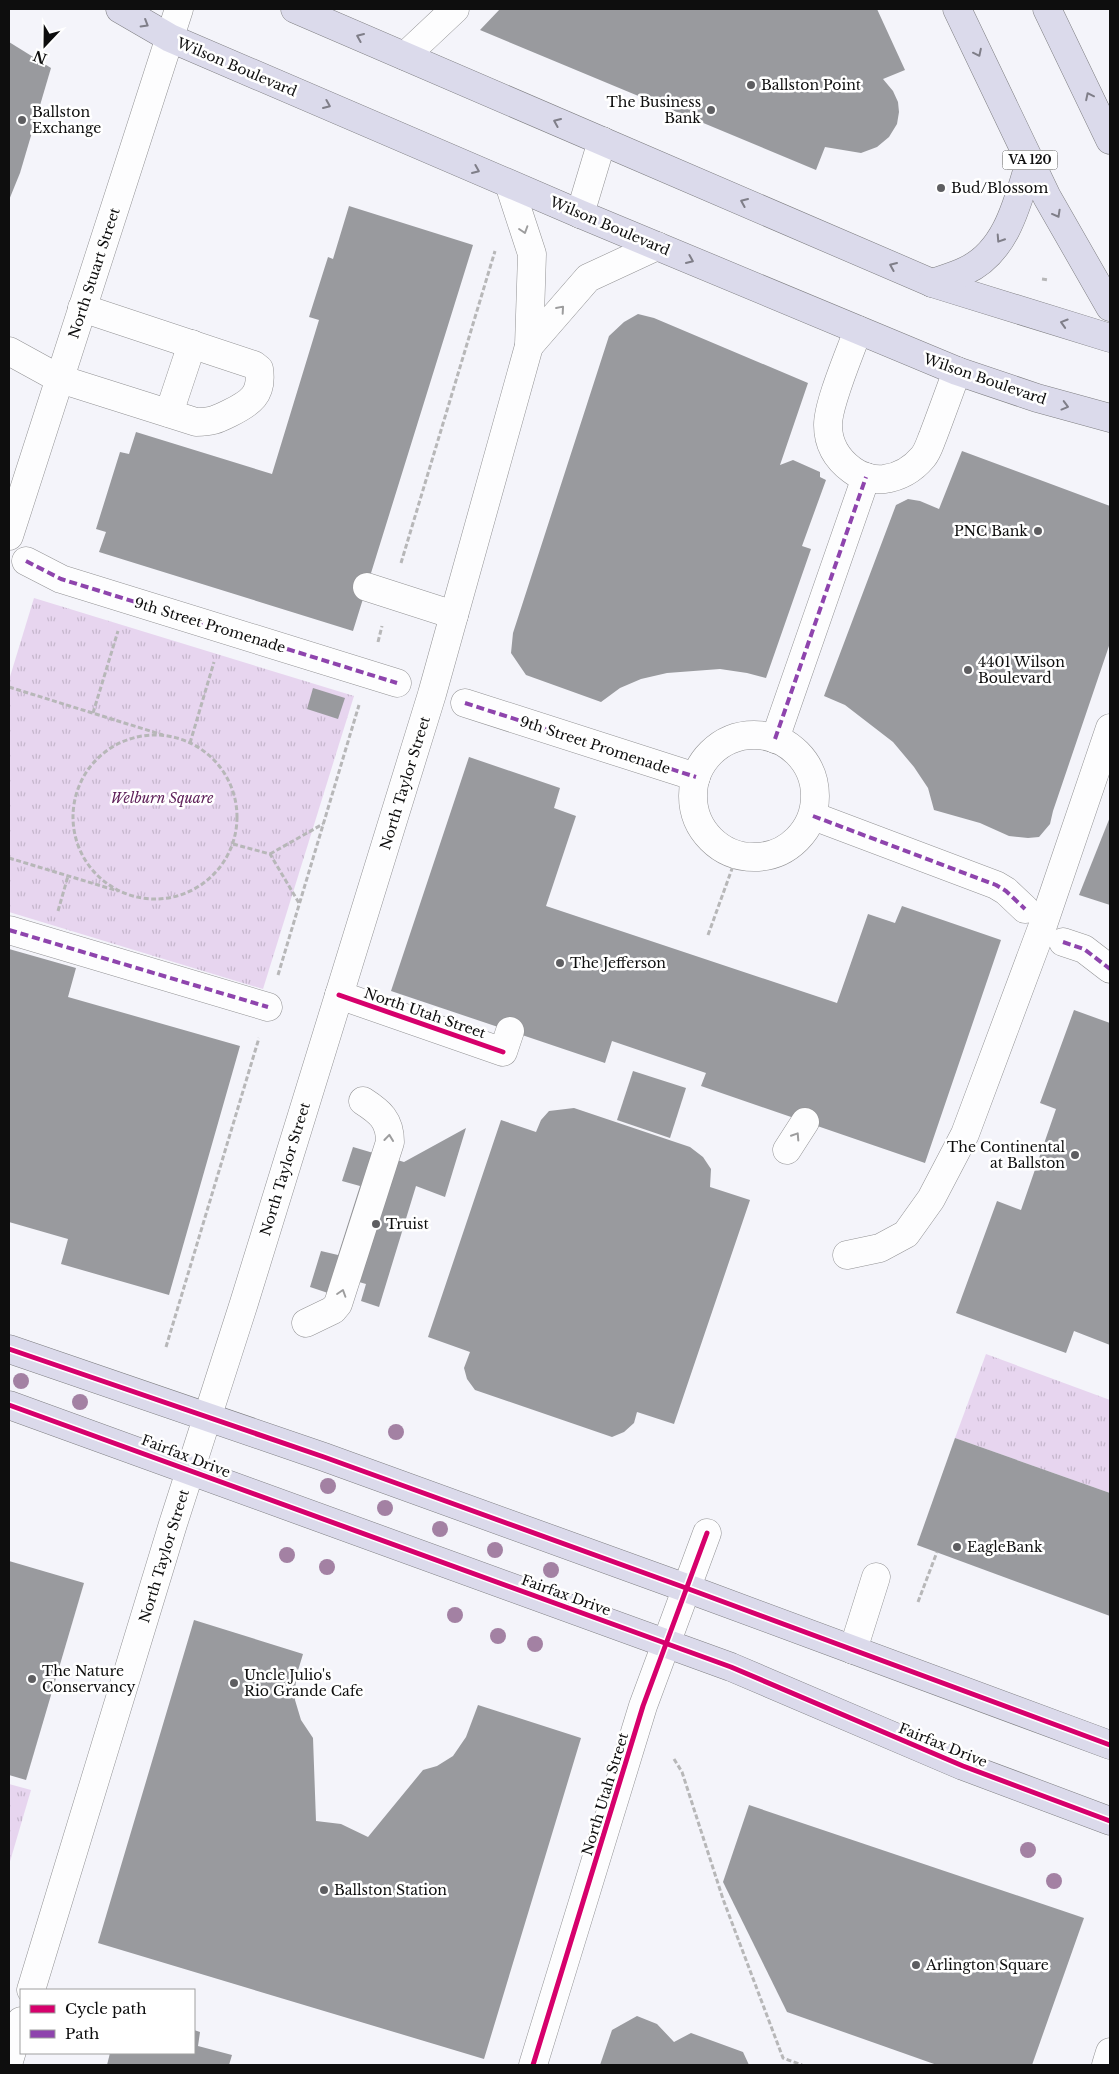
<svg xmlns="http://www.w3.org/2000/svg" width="1119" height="2074" viewBox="0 0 1119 2074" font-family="'Libre Baskerville',serif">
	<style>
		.park { fill: url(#park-tufts) }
		.building { fill: #999a9e }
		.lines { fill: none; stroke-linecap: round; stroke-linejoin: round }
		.minor-casing { stroke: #929294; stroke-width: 29 }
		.major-casing { stroke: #7f7f82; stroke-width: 29 }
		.path { stroke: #b7b7b8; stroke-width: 3; stroke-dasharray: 5 2.5; stroke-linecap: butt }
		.minor { stroke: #fdfdfe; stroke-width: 28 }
		.major { stroke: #dbdaeb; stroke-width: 28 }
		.quiet { stroke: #8e44ad; stroke-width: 4; stroke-dasharray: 8 4; stroke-linecap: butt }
		.cycleway-casing { stroke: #fff; stroke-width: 8 }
		.cycleway { stroke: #d6006c; stroke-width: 5 }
		.tree { fill: #a381a3 }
		.oneway { stroke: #7f7e88 }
		.oneway2 { stroke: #9d9d9e }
		.poi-dot { fill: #5e5e61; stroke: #fff; stroke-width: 2 }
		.labels { text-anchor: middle; stroke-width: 5; stroke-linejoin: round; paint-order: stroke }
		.shield { fill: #fff; stroke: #565656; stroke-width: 1 }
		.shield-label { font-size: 12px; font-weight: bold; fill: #0e0e0e }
		.street-label { font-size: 14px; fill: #0e0e0e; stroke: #fff }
		.poi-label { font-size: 14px; fill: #0e0e0e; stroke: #fff; text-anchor: start }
		.park-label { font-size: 14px; font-style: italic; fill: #60235b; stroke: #fff }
	</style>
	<defs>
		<pattern id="park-tufts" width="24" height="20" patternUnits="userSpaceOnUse" patternTransform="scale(1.25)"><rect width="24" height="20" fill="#e7d5ef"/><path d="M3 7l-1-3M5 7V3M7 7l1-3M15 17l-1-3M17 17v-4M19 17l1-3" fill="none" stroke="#c5b6cc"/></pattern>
	</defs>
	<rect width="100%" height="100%" fill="#f4f4fa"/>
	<g class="park">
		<polygon points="34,598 354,696 263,989 9,912 9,680"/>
		<polygon points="986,1354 1110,1400 1110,1493 955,1438"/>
		<polygon points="9,1784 31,1790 9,1865"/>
	</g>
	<g class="building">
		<polygon points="500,9 877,9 905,70 883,79 893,91 898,102 899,112 897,124 889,137 877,147 861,153 825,147 816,170 480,30"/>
		<polygon points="9,42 51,68 20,173 9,200"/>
		<polygon points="349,206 473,245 353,631 99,552 106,532 96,529 120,452 129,454 136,432 272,474 319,320 309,317 328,257 333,259"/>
		<polygon points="638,314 654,318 808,383 780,465 793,460 820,472 820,477 826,480 802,546 811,549 766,678 747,673 720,669 667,673 641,679 620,688 601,702 526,675 511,653 513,633 609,336 624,322"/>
		<polygon points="962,451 1110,506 1110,643 1053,811 1050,824 1039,837 1028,838 1009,836 980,823 934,810 928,788 914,767 893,742 845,705 824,696 896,505 908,499 920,501 939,509"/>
		<polygon points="313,688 345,698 338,719 307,709"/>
		<polygon points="469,757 560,788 554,808 576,816 546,906 837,1003 868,914 895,923 902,906 1001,940 925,1163 701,1086 706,1073 612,1041 605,1063 391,991"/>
		<polygon points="1110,817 1110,905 1079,895"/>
		<polygon points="9,949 76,968 68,997 240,1046 169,1295 61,1264 68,1239 9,1222"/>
		<polygon points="1074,1010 1110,1023 1110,1345 1074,1331 1066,1353 956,1313 997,1201 1021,1210 1056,1109 1040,1103"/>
		<polygon points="633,1071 686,1088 670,1138 617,1120"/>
		<polygon points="574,1108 690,1147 703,1157 711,1169 710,1187 750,1200 674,1424 637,1412 634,1423 624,1432 612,1437 475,1390 467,1379 464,1368 470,1352 428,1337 501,1120 536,1132 541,1120 549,1111"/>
		<polygon points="466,1128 445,1197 416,1186 379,1307 361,1301 366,1284 334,1275 328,1293 310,1287 321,1251 338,1255 360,1186 342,1181 353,1147 404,1162"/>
		<polygon points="955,1438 1110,1493 1110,1616 917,1545"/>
		<polygon points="9,1561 84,1583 26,1780 9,1775"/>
		<polygon points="194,1620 303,1654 296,1677 295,1700 301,1720 313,1738 316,1821 341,1824 368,1837 423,1770 437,1766 453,1756 466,1737 478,1705 581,1738 484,2059 98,1943"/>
		<polygon points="749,1805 1084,1918 1032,2065 937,2065 787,2012 723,1882"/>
		<polygon points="637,2016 657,2024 674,2042 691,2033 743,2052 749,2065 600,2065 612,2030"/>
		<polygon points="194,2030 200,2032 198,2046 232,2055 229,2065 107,2065 110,2053 194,2053"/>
	</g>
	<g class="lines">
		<g class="minor-casing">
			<g id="minor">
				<polyline points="405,56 455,9"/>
				<polyline points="580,214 602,141"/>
				<path d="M858,330C850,353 828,403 828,425C828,444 837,459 852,470C861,477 874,480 884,479C900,477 913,469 923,457C928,451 930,443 933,436C941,415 949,393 957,371"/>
				<polyline points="529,346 588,278 657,246"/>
				<path d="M9,351L60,379L196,422C211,422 216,420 230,413C250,403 263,395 259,369L254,365L82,308"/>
				<polyline points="169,413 192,344"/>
				<polyline points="9,536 179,9"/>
				<polyline points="26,561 61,579 397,683"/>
				<polyline points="367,587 454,615"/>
				<polyline points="465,703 696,777"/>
				<circle cx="754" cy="796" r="61"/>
				<polyline points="775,739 866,477"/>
				<polyline points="813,816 996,885 1006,891 1025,909"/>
				<polyline points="9,930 268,1007"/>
				<polyline points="1063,942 1084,949 1110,969"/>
				<polyline points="339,995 503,1052 510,1031"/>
				<polyline points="787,1150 805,1122"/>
				<polyline points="847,1255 880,1248 906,1234 931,1199 965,1134 1043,925 1110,728"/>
				<path d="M306,1323L333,1310L338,1304L390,1142C390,1120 380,1112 363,1101"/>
				<polyline points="853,1650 876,1577"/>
				<polyline points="31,1990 173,1524 244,1303 432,694 529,346 532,254 509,184"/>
				<polyline points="9,2061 21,2021"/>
				<polyline points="533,2065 643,1706 707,1533"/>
				<polyline points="1106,2065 1110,2052"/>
			</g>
		</g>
		<g class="major-casing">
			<g id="major">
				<polyline points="120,9 170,38 580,214 957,371 1037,398 1110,418"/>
				<polyline points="295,9 932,283 1110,338"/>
				<polyline points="957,9 1047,197 1110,307"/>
				<polyline points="1047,9 1110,140"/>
				<path d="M932,283C943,279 955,276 965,271C1007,252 1018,201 1030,161"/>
				<polyline points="9,1349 324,1457 686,1588 1110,1745"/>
				<polyline points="9,1405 731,1667 963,1766 1110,1821"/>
			</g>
		</g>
		<g class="path">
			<polyline points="1042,279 1049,280"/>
			<polyline points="401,563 495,251"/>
			<polyline points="378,642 382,626"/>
			<polyline points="9,687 163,735"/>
			<polyline points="93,713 118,631"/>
			<circle cx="155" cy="817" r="82"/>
			<polyline points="190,743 214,662"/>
			<polyline points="233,844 270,854 299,903"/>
			<polyline points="270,854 323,824"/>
			<polyline points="9,858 118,891"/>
			<polyline points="58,911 68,876"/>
			<polyline points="708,935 737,855"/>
			<polyline points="278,975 359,705"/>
			<polyline points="166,1347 259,1038"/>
			<polyline points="918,1602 937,1552"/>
			<polyline points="674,1759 682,1772 723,1899 783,2058 802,2065"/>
		</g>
		<use href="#minor" class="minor"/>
		<use href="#major" class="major"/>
		<g class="quiet">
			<polyline points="26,561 61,579 397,683"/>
			<polyline points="465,703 696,777"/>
			<polyline points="775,739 866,477"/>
			<polyline points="813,816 996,885 1006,891 1025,909"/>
			<polyline points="9,930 268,1007"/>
			<polyline points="1063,942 1084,949 1110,969"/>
		</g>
		<g class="cycleway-casing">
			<g id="cycleway">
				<polyline points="339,995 503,1052"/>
				<polyline points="9,1349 324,1457 686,1588 1110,1745"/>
				<polyline points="9,1405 731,1667 963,1766 1110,1821"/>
				<polyline points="533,2065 643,1706 707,1533"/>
			</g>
		</g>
		<use href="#cycleway" class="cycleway"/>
	</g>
	<g class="tree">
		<circle cx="21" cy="1381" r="8"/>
		<circle cx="80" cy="1402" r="8"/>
		<circle cx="396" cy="1432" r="8"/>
		<circle cx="328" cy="1486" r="8"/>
		<circle cx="385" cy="1508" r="8"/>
		<circle cx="440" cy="1529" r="8"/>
		<circle cx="495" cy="1550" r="8"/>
		<circle cx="287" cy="1555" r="8"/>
		<circle cx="327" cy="1567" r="8"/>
		<circle cx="551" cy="1570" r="8"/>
		<circle cx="455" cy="1615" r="8"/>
		<circle cx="498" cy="1636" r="8"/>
		<circle cx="535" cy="1644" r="8"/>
		<circle cx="1028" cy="1850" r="8"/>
		<circle cx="1054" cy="1881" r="8"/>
	</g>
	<defs><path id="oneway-chevron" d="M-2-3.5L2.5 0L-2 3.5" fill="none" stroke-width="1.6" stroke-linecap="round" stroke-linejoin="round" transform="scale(1.25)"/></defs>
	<g class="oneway">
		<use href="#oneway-chevron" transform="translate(145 24) rotate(31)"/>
		<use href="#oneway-chevron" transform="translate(360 37) rotate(-157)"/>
		<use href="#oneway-chevron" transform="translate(978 53) rotate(64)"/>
		<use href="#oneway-chevron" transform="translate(1089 96) rotate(-116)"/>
		<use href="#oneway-chevron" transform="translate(327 105) rotate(23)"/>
		<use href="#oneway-chevron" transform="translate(557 122) rotate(-157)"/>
		<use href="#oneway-chevron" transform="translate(476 170) rotate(23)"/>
		<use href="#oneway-chevron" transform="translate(744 202) rotate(-157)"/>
		<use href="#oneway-chevron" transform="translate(1057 214) rotate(61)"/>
		<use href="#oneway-chevron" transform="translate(1000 239) rotate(123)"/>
		<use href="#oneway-chevron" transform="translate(690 260) rotate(23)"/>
		<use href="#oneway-chevron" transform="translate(893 266) rotate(-157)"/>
		<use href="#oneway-chevron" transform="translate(1064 323) rotate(-163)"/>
		<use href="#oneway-chevron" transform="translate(1065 406) rotate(15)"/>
	</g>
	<g class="oneway2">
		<use href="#oneway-chevron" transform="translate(524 230) rotate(72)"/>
		<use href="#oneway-chevron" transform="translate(561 309) rotate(-49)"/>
		<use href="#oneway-chevron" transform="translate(796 1136) rotate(-57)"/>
		<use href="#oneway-chevron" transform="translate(389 1138) rotate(-84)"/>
		<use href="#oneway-chevron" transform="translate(342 1293) rotate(-72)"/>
	</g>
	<g class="poi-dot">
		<circle cx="751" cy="85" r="5"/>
		<circle cx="711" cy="110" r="5"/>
		<circle cx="22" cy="120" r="5"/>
		<circle cx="941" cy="188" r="5"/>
		<circle cx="1038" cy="531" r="5"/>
		<circle cx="968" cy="670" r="5"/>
		<circle cx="560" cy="963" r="5"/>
		<circle cx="1075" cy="1155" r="5"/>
		<circle cx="376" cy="1224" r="5"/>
		<circle cx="957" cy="1547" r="5"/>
		<circle cx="32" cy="1679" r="5"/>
		<circle cx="234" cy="1683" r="5"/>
		<circle cx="324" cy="1890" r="5"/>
		<circle cx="916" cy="1965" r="5"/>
	</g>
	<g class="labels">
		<rect class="shield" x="1002.5" y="150.5" width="55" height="19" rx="4"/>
		<g class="shield-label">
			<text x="1030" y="164">VA 120</text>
		</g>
		<g class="street-label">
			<text transform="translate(237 67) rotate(23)" y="5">Wilson Boulevard</text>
			<text transform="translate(610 226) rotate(23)" y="5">Wilson Boulevard</text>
			<text transform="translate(94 273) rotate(-72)" y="5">North Stuart Street</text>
			<text transform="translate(985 379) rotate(19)" y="5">Wilson Boulevard</text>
			<text transform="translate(210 625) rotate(17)" y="5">9th Street Promenade</text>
			<text transform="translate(595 745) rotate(18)" y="5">9th Street Promenade</text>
			<text transform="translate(405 783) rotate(-73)" y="5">North Taylor Street</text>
			<text transform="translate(425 1013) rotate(19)" y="5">North Utah Street</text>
			<text transform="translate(285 1169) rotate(-73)" y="5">North Taylor Street</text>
			<text transform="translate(186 1456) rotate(21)" y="5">Fairfax Drive</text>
			<text transform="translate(164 1556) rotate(-73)" y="5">North Taylor Street</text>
			<text transform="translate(566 1595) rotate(20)" y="5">Fairfax Drive</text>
			<text transform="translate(943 1745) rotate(22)" y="5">Fairfax Drive</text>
			<text transform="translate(605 1794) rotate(-73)" y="5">North Utah Street</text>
		</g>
		<g class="poi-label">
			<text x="761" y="90">Ballston Point</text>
			<text x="701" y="107" text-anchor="end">The Business<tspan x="701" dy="16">Bank</tspan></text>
			<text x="32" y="117">Ballston<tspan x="32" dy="16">Exchange</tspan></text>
			<text x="951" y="193">Bud/Blossom</text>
			<text x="1028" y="536" text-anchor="end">PNC Bank</text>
			<text x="978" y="667">4401 Wilson<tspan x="978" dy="16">Boulevard</tspan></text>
			<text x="570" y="968">The Jefferson</text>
			<text x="1065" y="1152" text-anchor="end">The Continental<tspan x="1065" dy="16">at Ballston</tspan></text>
			<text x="386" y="1229">Truist</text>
			<text x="967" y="1552">EagleBank</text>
			<text x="42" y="1676">The Nature<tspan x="42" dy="16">Conservancy</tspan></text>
			<text x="244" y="1680">Uncle Julio's<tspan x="244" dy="16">Rio Grande Cafe</tspan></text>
			<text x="334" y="1895">Ballston Station</text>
			<text x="926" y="1970">Arlington Square</text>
		</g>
		<g class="park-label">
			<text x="162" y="803">Welburn Square</text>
		</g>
	</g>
	<rect width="1119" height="2074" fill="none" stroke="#0e0e0e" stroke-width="20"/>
	<rect x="20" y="1989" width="175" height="65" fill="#ffffff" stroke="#9f9f9f"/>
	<rect x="30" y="2005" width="25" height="8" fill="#d6006c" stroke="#9f9f9f"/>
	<text x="65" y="2014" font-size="15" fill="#0e0e0e">Cycle path</text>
	<rect x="30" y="2030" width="25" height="8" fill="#8e44ad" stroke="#9f9f9f"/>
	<text x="65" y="2039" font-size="15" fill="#0e0e0e">Path</text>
	<g transform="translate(45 45) rotate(202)" stroke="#ffffff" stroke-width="4" paint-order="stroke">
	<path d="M0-4L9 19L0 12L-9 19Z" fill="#0e0e0e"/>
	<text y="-8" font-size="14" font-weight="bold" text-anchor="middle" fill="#0e0e0e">N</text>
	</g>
</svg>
